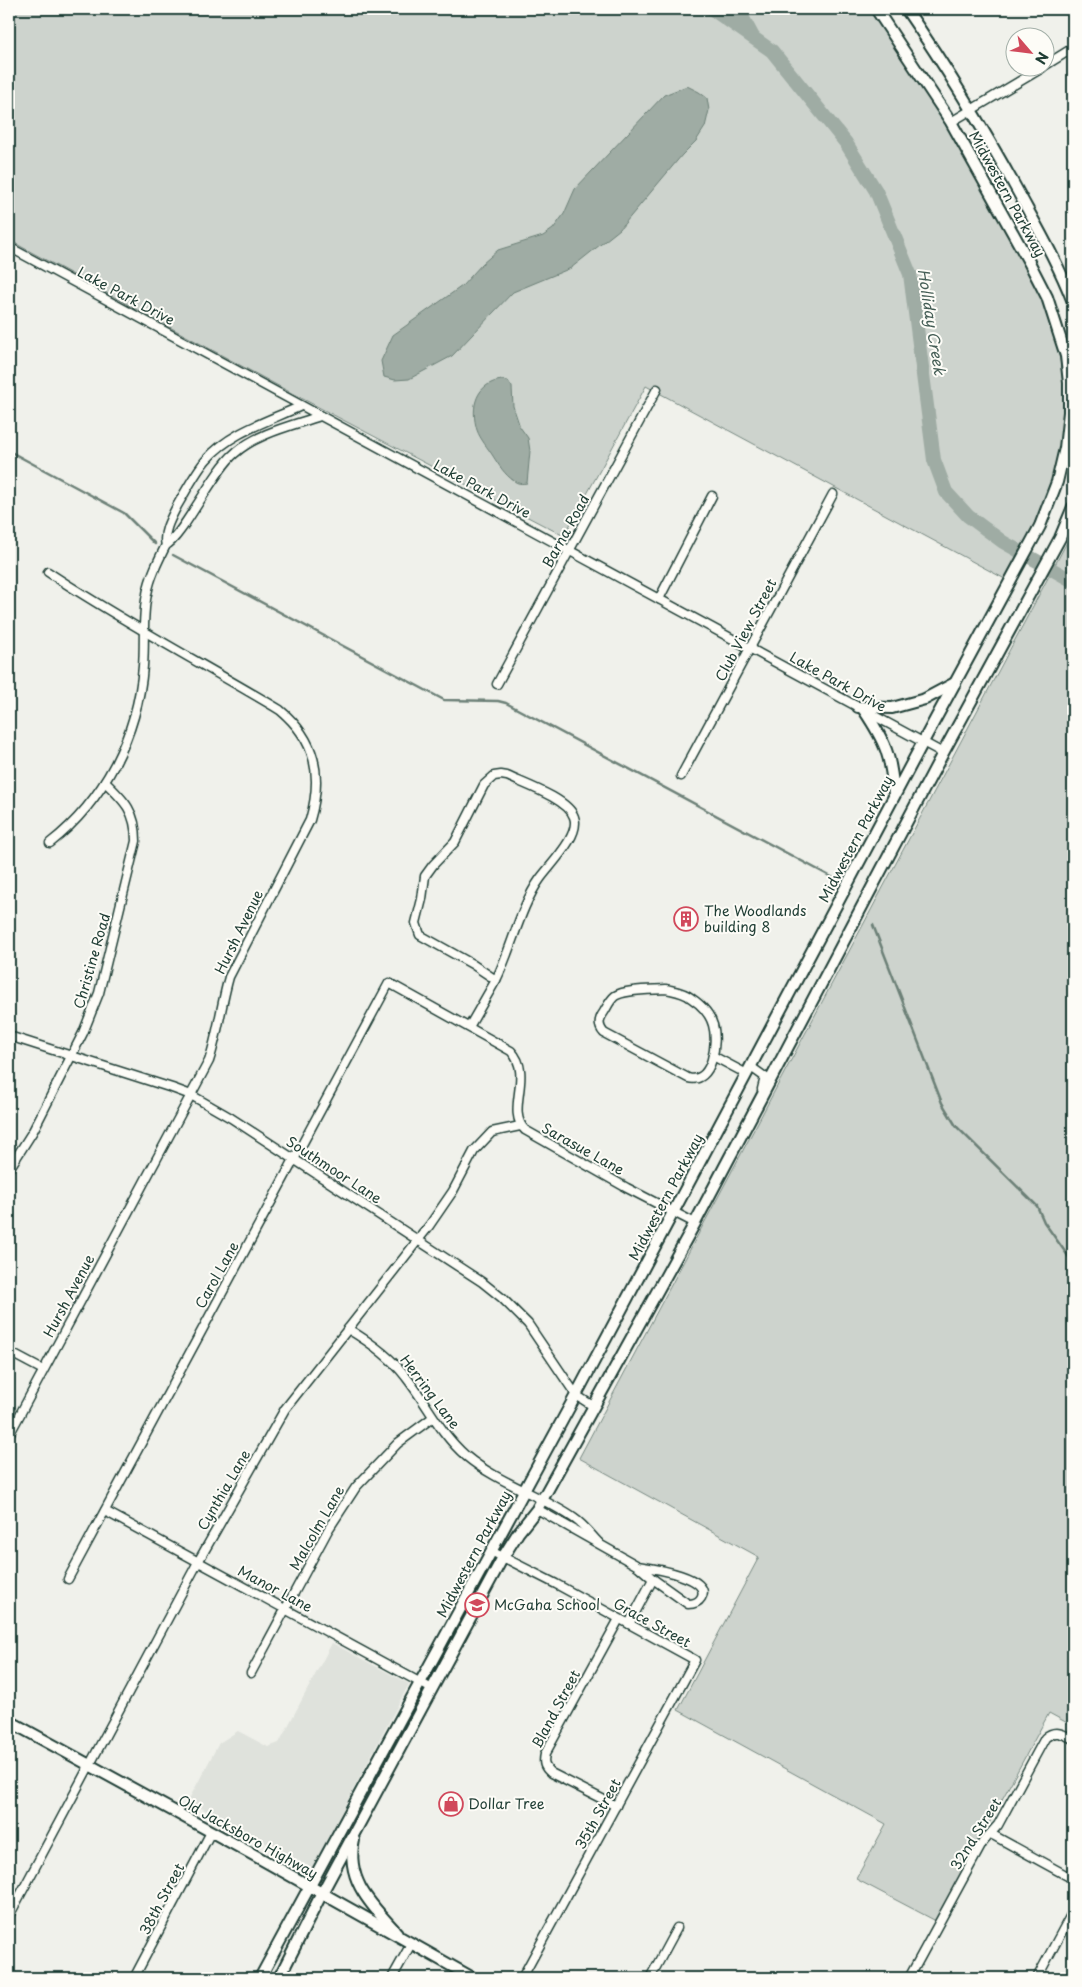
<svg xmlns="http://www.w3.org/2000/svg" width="1082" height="1987" viewBox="0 0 1082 1987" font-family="'Playpen Sans',sans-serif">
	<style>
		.built { fill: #dfe2dc }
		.green { fill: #cdd3cd; stroke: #768880 }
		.water { fill: #9faca4; stroke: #6c8077 }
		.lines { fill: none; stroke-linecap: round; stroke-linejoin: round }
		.stream { stroke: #6c8077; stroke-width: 2.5 }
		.river { stroke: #9faca4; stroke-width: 14 }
		.minor-casing { stroke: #1f3d34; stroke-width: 11 }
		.major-casing { stroke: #1f3d34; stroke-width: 14 }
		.minor { stroke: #fdfcf7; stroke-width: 8 }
		.major { stroke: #fdfcf7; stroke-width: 10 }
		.labels { text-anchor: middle; stroke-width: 4; stroke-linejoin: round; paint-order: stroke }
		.street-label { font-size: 14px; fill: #1f3d34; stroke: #fdfcf7 }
		.poi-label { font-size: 14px; fill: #1f3d34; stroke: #fdfcf7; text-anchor: start }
		.water-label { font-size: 15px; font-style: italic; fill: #455e56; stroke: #fdfcf7 }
	</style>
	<rect width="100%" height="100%" fill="#f0f1eb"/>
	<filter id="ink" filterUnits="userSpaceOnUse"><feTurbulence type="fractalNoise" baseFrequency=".02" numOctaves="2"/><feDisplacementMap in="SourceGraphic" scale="10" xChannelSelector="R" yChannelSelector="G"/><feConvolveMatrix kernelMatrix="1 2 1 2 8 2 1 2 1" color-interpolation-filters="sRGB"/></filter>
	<g filter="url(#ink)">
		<polygon class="built" points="332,1643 409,1684 312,1868 188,1801 219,1743 238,1731 268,1747 279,1743"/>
		<g class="green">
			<path d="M9,9H872C919,81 965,153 1005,229C1023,261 1044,295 1054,331C1064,369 1067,412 1059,451C1050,499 1028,536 1005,579L646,386L564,536L284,389L9,240Z"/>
			<polygon points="1073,531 1073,1726 1049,1713 936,1921 856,1879 886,1824 678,1710 759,1557 579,1458"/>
		</g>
		<g class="water">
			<polygon points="687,86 699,92 707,98 709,110 705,127 696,141 682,155 620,229 571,268 513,292 452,356 409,379 395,380 384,377 381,361 393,335 462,286 482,264 498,250 543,236 553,229 564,214 575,189 664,95"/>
			<path d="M502,380L508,381L512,387L513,406L520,427L528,438L530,451L527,483C522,484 517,484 513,480C505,475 498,464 493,456C488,448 480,439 477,430C470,407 476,383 502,380Z"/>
		</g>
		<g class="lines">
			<g class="stream">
				<polyline points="9,451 124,513 155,544"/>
				<polyline points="173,555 444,700 498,701 506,703 839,881"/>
				<polyline points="873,925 942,1103 956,1126 1037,1206 1044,1222 1073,1263"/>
			</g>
			<g class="river">
				<polyline points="712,9 772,51 846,143 876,191 910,274 934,460 946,492 968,516 1003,542 1073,581"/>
				<polyline points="738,9 753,37"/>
			</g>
			<g class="minor-casing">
				<g id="minor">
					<polyline points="1044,66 1073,48"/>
					<polyline points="951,122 1042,68"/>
					<polyline points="9,247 943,753"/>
					<path d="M166,545C162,533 172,516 177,506C186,491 195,473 206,460C230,432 269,421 301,406"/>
					<polyline points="659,599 712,496"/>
					<polyline points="497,684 657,389"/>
					<path d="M501,775L507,776C524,784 568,799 574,817C581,835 550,865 540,879C520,907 512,948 496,980L472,964L420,935L416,923L422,899L425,876L433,865L455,842L484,785L494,776Z"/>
					<polyline points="681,776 833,494"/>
					<path d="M50,843C104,801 138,734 143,666C145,643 142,618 147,594C150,577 158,561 166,545C181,539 214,470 235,453C258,433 291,426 320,416"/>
					<path d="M666,989C674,991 684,992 691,998C700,1004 710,1014 713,1025C718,1041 713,1085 688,1078L604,1033C598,1026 598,1020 604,1012C607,1007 610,1000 615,996C625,989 653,990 666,989Z"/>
					<polyline points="469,1027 496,980"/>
					<polyline points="9,1036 172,1088 191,1095 231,1118 482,1282 502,1298 528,1324 576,1395 593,1406"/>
					<polyline points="713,1056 747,1074"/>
					<polyline points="751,1067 765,1077 762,1089"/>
					<path d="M9,1169L33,1131L83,1033L99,993L136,841C136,812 125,801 105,782"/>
					<path d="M348,1329C370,1342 391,1357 406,1377C428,1405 439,1432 466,1456C498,1483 541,1495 575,1519C584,1525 591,1535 599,1543"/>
					<polyline points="9,1352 43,1370"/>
					<path d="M9,1435L209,1061C218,1034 221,1005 229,977L310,820C323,775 316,740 280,710C203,664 123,622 48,572"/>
					<path d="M537,1509L638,1566L653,1579L688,1604C694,1604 698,1603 701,1598C714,1577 651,1568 638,1566"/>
					<polyline points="105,1511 432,1689"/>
					<polyline points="491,1551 556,1584 695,1660 522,1978"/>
					<path d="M68,1579L389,983L511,1051C534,1075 505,1110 525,1130L627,1188L695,1223"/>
					<polyline points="629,1624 653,1579"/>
					<polyline points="251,1673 328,1530 356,1487 398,1443 432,1418"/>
					<path d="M616,1806L551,1773C544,1767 543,1763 545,1754L619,1619"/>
					<polyline points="991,1834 1073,1879"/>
					<polyline points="9,1916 198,1562 285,1409 429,1226 453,1191 474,1151 492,1132 520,1126"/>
					<polyline points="134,1978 211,1832"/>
					<polyline points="392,1978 411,1944"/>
					<polyline points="650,1978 677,1928"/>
					<path d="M909,1978L983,1842L998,1825L1045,1738C1055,1729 1063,1734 1073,1739"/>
					<polyline points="1037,1978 1073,1911"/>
				</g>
			</g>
			<g class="major-casing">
				<g id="major">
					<path d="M906,9C946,67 983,128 1017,190C1037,227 1058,263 1073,302"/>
					<polyline points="858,707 892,708 925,699 955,683"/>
					<path d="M864,710C886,743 891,756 894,795"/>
					<polyline points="9,1721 254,1855 473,1978"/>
					<path d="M354,1840C345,1881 372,1905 397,1933"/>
					<polyline points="260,1978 576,1395 923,742 1040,526 1057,482 1065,448 1069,412 1069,383 1066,356 1047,297 1029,262 951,122 876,9"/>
					<polyline points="279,1978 322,1893 503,1557 518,1533 537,1509 695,1223 943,753 1060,538 1073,507"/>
				</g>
			</g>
			<use href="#minor" class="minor"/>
			<use href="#major" class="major"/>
		</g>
	</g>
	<defs>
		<g id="building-ring" transform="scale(1.25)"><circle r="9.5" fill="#fdfcf7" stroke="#d1495b" stroke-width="1.5"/><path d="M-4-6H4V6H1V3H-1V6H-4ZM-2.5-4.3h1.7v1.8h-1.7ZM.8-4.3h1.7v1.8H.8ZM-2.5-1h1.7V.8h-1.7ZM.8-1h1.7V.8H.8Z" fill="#d1495b"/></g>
		<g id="school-ring" transform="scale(1.25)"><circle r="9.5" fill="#fdfcf7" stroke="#d1495b" stroke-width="1.5"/><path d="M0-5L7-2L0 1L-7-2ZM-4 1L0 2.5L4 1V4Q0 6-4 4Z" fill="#d1495b"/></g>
		<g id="shop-ring" transform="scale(1.25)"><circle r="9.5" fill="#fdfcf7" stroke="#d1495b" stroke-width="1.5"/><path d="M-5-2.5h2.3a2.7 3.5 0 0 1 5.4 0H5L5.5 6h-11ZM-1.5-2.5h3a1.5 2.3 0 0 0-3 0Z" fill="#d1495b"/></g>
	</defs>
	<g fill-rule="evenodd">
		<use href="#building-ring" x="686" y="919"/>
		<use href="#school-ring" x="477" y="1605"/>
		<use href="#shop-ring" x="451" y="1804"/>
	</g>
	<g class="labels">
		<g class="street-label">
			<text transform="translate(1007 194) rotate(61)" y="5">Midwestern Parkway</text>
			<text transform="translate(126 296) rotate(28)" y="5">Lake Park Drive</text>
			<text transform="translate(482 489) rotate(28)" y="5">Lake Park Drive</text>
			<text transform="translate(566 531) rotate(-61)" y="5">Barna Road</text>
			<text transform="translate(746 630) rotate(-62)" y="5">Club View Street</text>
			<text transform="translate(838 682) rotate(29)" y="5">Lake Park Drive</text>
			<text transform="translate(856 839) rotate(-62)" y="5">Midwestern Parkway</text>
			<text transform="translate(239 932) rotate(-64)" y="5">Hursh Avenue</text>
			<text transform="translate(92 961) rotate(-74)" y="5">Christine Road</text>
			<text transform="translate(583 1149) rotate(29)" y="5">Sarasue Lane</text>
			<text transform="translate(334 1170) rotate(33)" y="5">Southmoor Lane</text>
			<text transform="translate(666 1197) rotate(-62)" y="5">Midwestern Parkway</text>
			<text transform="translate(217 1275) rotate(-61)" y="5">Carol Lane</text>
			<text transform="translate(69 1296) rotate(-62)" y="5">Hursh Avenue</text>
			<text transform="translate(430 1392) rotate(53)" y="5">Herring Lane</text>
			<text transform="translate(224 1490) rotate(-60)" y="5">Cynthia Lane</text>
			<text transform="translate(317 1528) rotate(-60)" y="5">Malcolm Lane</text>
			<text transform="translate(474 1554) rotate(-62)" y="5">Midwestern Parkway</text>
			<text transform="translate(275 1589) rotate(28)" y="5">Manor Lane</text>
			<text transform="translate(652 1623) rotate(29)" y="5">Grace Street</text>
			<text transform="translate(556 1709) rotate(-62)" y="5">Bland Street</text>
			<text transform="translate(598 1814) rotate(-61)" y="5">35th Street</text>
			<text transform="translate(976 1834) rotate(-58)" y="5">32nd Street</text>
			<text transform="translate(248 1837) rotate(29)" y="5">Old Jacksboro Highway</text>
			<text transform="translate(162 1899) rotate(-62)" y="5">38th Street</text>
		</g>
		<g class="poi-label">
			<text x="704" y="916">The Woodlands<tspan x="704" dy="16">building 8</tspan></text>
			<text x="494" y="1610">McGaha School</text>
			<text x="468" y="1809">Dollar Tree</text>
		</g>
		<g class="water-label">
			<text transform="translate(931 322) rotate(81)" y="5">Holliday Creek</text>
		</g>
	</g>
	<rect width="1082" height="1987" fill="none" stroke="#fdfcf7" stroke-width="30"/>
	<rect x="15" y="15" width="1052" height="1957" fill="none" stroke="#1f3d34" stroke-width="2" filter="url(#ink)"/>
	<g transform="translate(1030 52) rotate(118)"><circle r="24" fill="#fdfcf7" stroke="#a4b0a9"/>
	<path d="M0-4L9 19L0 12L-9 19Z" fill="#d1495b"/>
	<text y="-8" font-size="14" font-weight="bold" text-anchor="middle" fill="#1f3d34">N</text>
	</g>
</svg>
